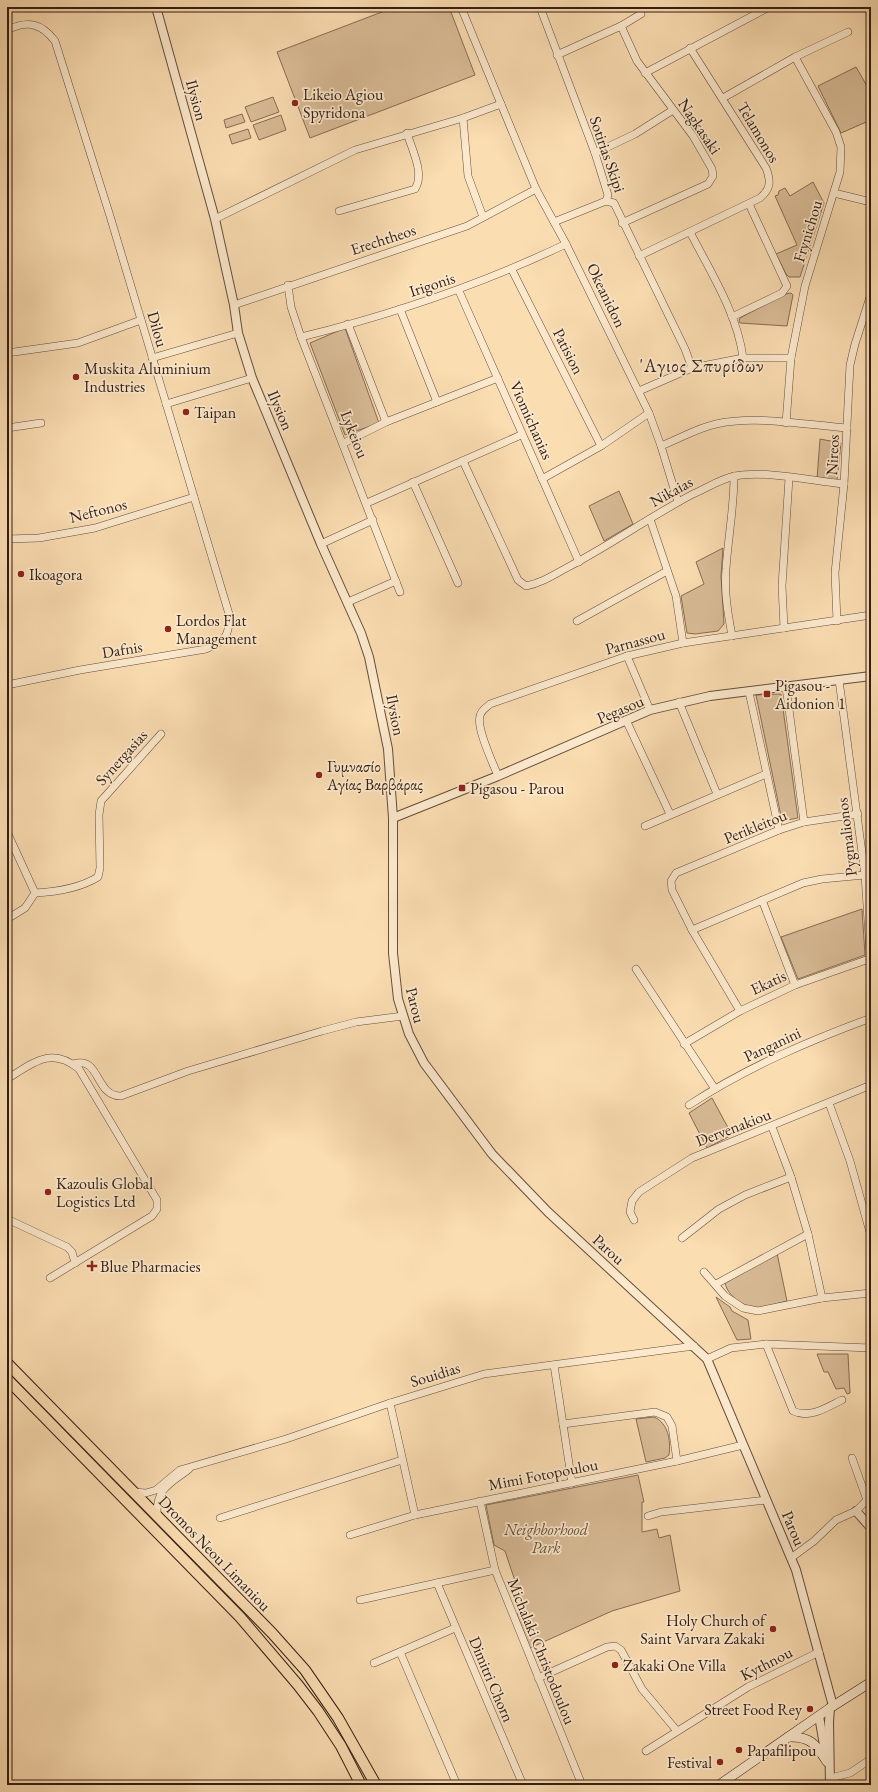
<svg xmlns="http://www.w3.org/2000/svg" width="878" height="1792" viewBox="0 0 878 1792" font-family="'EB Garamond',serif">
	<style>
		.green { fill: #d9bc97; stroke: #866c55 }
		.lines { fill: none; stroke-linecap: round; stroke-linejoin: round }
		.minor-casing { stroke: #644d3b; stroke-width: 8 }
		.tertiary-casing { stroke: #644d3b; stroke-width: 10 }
		.secondary-casing { stroke: #321d13; stroke-width: 10 }
		.primary-casing { stroke: #321d13; stroke-width: 12 }
		.minor { stroke: #fce9cd; stroke-width: 7 }
		.tertiary { stroke: #fce9cd; stroke-width: 8 }
		.secondary { stroke: #fce9cd; stroke-width: 9 }
		.primary { stroke: #fbddb2; stroke-width: 10 }
		.poi-dot { fill: #8f2418; stroke: #fce9cd; stroke-width: 1.5 }
		.labels { text-anchor: middle; stroke-width: 3.5; stroke-linejoin: round; paint-order: stroke }
		.poi-label { font-size: 16px; fill: #321d13; stroke: #fce9cd; text-anchor: start }
		.street-label { font-size: 16px; fill: #321d13; stroke: #fce9cd }
		.park-label { font-size: 16px; font-style: italic; fill: #644d3b; stroke: #fce9cd }
		.quarter-label { font-size: 18px; letter-spacing: 1px; fill: #321d13; stroke: #fce9cd }
	</style>
	<rect width="100%" height="100%" fill="#fbddb2"/>
	<filter id="stains"><feTurbulence type="fractalNoise" baseFrequency=".005" numOctaves="4"/><feColorMatrix values="0 0 0 0 .2 0 0 0 0 .09 0 0 0 0 .02 0 0 0 .5 -.17"/></filter>
	<radialGradient id="worn" r=".72"><stop offset=".6" stop-color="#630" stop-opacity="0"/><stop offset="1" stop-color="#630" stop-opacity=".3"/></radialGradient>
	<g class="green">
		<polygon points="395,7 449,7 475,75 310,138 277,52"/>
		<polygon points="856,67 871,93 871,120 841,133 818,86"/>
		<polygon points="273,97 279,112 251,122 245,107"/>
		<polygon points="242,114 245,122 226,128 224,120"/>
		<polygon points="281,115 286,130 259,140 253,125"/>
		<polygon points="248,129 251,138 232,144 229,135"/>
		<polygon points="813,182 824,203 800,277 789,277 786,274 776,254 797,245 775,196 778,195 779,191 785,188 790,196"/>
		<polygon points="791,293 793,295 787,326 740,323 739,321 740,318 785,294"/>
		<polygon points="345,328 379,423 345,435 310,343"/>
		<polygon points="820,439 841,443 837,480 817,479"/>
		<polygon points="619,491 633,524 604,541 589,506"/>
		<polygon points="723,548 721,576 724,624 718,631 695,634 687,633 681,596 704,584 696,562"/>
		<polygon points="781,694 798,818 782,821 756,695"/>
		<polygon points="862,909 865,955 798,979 781,937"/>
		<polygon points="712,1098 732,1135 707,1148 689,1113"/>
		<path d="M777,1253L787,1301C778,1303 768,1307 759,1308C745,1308 728,1297 725,1283Z"/>
		<polygon points="716,1297 730,1307 732,1311 748,1320 751,1339 737,1340"/>
		<polygon points="817,1354 848,1354 850,1393 847,1394 844,1388 836,1389 828,1372 824,1372"/>
		<path d="M654,1417C668,1423 671,1440 669,1455L665,1458L646,1462L636,1419Z"/>
		<polygon points="638,1475 644,1502 642,1502 642,1532 657,1529 659,1538 670,1535 680,1591 612,1611 530,1648 517,1615 523,1605 505,1551 494,1545 486,1505"/>
	</g>
	<g class="lines">
		<g class="minor-casing">
			<g id="minor">
				<polyline points="461,7 536,189 566,244 649,413 661,446 678,502"/>
				<polyline points="540,7 595,153 608,195 606,201"/>
				<polyline points="621,26 637,61 693,136 712,169 713,176 708,184 622,223"/>
				<path d="M7,30C28,20 41,23 55,41L110,216L229,614C230,636 225,641 206,649L80,670L7,685"/>
				<polyline points="557,55 621,26 641,14"/>
				<polyline points="645,73 769,7"/>
				<polyline points="723,98 795,57 848,32"/>
				<polyline points="463,118 468,176 483,217"/>
				<polyline points="595,153 635,134 673,110"/>
				<polyline points="834,193 871,202"/>
				<polyline points="606,201 614,203 685,349 692,368"/>
				<path d="M339,211L415,189C425,174 412,150 407,133"/>
				<polyline points="215,219 355,150 463,118 501,104"/>
				<polyline points="554,222 606,201"/>
				<path d="M690,232C710,271 738,315 743,358"/>
				<path d="M639,256L760,198C771,189 771,181 766,168L690,48"/>
				<polyline points="512,270 601,446"/>
				<polyline points="288,285 291,307 301,337 400,592"/>
				<polyline points="459,291 579,562"/>
				<polyline points="234,305 467,226 536,189"/>
				<polyline points="400,309 437,402"/>
				<polyline points="732,317 782,293 787,286 749,204"/>
				<polyline points="348,324 386,422"/>
				<path d="M301,337C394,314 480,285 566,244"/>
				<polyline points="7,353 78,343 141,320"/>
				<polyline points="152,358 238,333"/>
				<polyline points="639,391 692,368 743,358 791,358"/>
				<polyline points="166,404 252,378"/>
				<polyline points="786,423 791,358 805,286 840,172 841,147 836,132 795,57"/>
				<polyline points="7,428 41,423"/>
				<polyline points="344,443 386,422 498,378"/>
				<path d="M661,446C679,439 697,428 716,424C756,415 806,425 847,428"/>
				<path d="M463,461L518,580L526,586C542,583 555,574 570,566C612,544 651,516 693,494C707,488 720,479 735,476C766,470 812,481 844,484"/>
				<polyline points="542,479 601,446 649,413"/>
				<polyline points="413,482 458,583"/>
				<polyline points="367,503 521,435"/>
				<polyline points="650,519 676,596 683,643"/>
				<polyline points="7,539 39,538 95,528 194,497"/>
				<polyline points="321,544 373,520"/>
				<polyline points="348,602 396,581"/>
				<polyline points="577,621 667,571"/>
				<polyline points="837,621 835,573 844,484 850,365 855,344 871,294"/>
				<polyline points="784,628 782,586 789,478"/>
				<path d="M732,636C728,614 724,592 726,569C728,538 734,508 734,476"/>
				<polyline points="627,656 650,710"/>
				<polyline points="839,680 865,875 871,967"/>
				<polyline points="786,687 804,822"/>
				<polyline points="749,692 779,830"/>
				<polyline points="679,702 717,794"/>
				<polyline points="626,720 670,814"/>
				<path d="M498,776C493,763 476,728 480,716C481,710 486,708 490,704L627,656L683,643L871,615"/>
				<polyline points="645,826 766,774"/>
				<polyline points="7,832 35,893"/>
				<path d="M35,893C55,892 80,888 98,877L100,868L99,815L101,801L161,734"/>
				<polyline points="762,900 795,985"/>
				<polyline points="7,919 25,908 35,893"/>
				<polyline points="692,930 803,883 822,879 865,875"/>
				<polyline points="636,969 715,1089"/>
				<polyline points="740,1011 692,930 672,890 671,881 676,873 779,830 804,822 858,814"/>
				<polyline points="684,1044 740,1011 795,985 869,959"/>
				<path d="M73,1064C101,1055 94,1096 121,1096L188,1071L322,1031L356,1022L403,1016"/>
				<path d="M7,1079C33,1063 51,1046 79,1069L157,1200V1209L152,1216L50,1278"/>
				<polyline points="829,1103 850,1161 871,1236"/>
				<path d="M689,1105C748,1067 806,1042 871,1018"/>
				<polyline points="772,1127 791,1177 808,1234 822,1298"/>
				<polyline points="7,1219 67,1247 72,1252 75,1263"/>
				<polyline points="634,1220 630,1212 632,1201 639,1192 692,1158 871,1085"/>
				<polyline points="682,1238 719,1209 745,1195 791,1177"/>
				<polyline points="704,1272 725,1296 743,1308 758,1311 822,1298 871,1293"/>
				<polyline points="716,1284 808,1234"/>
				<path d="M766,1344L793,1411C810,1419 827,1407 842,1400"/>
				<polyline points="707,1359 731,1348 766,1344 871,1348"/>
				<polyline points="554,1365 572,1483"/>
				<polyline points="390,1403 415,1515"/>
				<polyline points="563,1424 655,1412 667,1417 672,1426 677,1461"/>
				<polyline points="852,1458 867,1500"/>
				<polyline points="134,1492 146,1493 156,1490 180,1470 286,1439 390,1403 484,1374 694,1346"/>
				<polyline points="480,1501 495,1570 582,1785"/>
				<path d="M157,1515C156,1488 170,1484 189,1469"/>
				<polyline points="648,1516 661,1512 766,1500"/>
				<polyline points="220,1518 402,1460"/>
				<polyline points="350,1535 415,1515 677,1461 743,1445"/>
				<polyline points="791,1558 814,1541 836,1520 856,1511 871,1496"/>
				<polyline points="437,1583 523,1785"/>
				<polyline points="360,1600 495,1570"/>
				<polyline points="400,1652 457,1785"/>
				<polyline points="374,1663 455,1628"/>
				<polyline points="538,1678 607,1647 615,1646 621,1650 642,1689 677,1731"/>
				<polyline points="646,1751 748,1687 819,1652"/>
				<polyline points="831,1778 850,1773 871,1759"/>
			</g>
		</g>
		<g class="tertiary-casing">
			<g id="tertiary">
				<polyline points="156,7 215,219 234,305 238,333 252,378 321,544 361,633 369,657 388,749 393,818 393,953 398,999 409,1034 424,1063 492,1154 548,1212 707,1359 796,1570 833,1706"/>
				<polyline points="393,818 498,776 650,710 710,696 871,676"/>
				<polyline points="856,1511 871,1528"/>
				<polyline points="830,1708 829,1722 830,1785"/>
				<polyline points="819,1716 826,1757"/>
			</g>
		</g>
		<g class="secondary-casing">
			<g id="secondary">
				<path d="M788,1737C810,1736 816,1744 827,1762"/>
				<polyline points="719,1785 830,1708 871,1682"/>
			</g>
		</g>
		<g class="primary-casing">
			<g id="primary">
				<polyline points="7,1363 272,1633 305,1670 338,1718 376,1785"/>
				<polyline points="7,1379 240,1617 298,1685 318,1711 341,1746 361,1785"/>
			</g>
		</g>
		<use href="#minor" class="minor"/>
		<use href="#tertiary" class="tertiary"/>
		<use href="#secondary" class="secondary"/>
		<use href="#primary" class="primary"/>
	</g>
	<g class="poi-dot">
		<circle cx="295" cy="103" r="4"/>
		<circle cx="76" cy="377" r="4"/>
		<circle cx="186" cy="412" r="4"/>
		<circle cx="21" cy="574" r="4"/>
		<circle cx="168" cy="629" r="4"/>
		<rect x="763" y="690" width="8" height="8" rx="2"/>
		<circle cx="319" cy="775" r="4"/>
		<rect x="458" y="784" width="8" height="8" rx="2"/>
		<circle cx="48" cy="1192" r="4"/>
		<path d="M90 1260h4v4h4v4h-4v4h-4v-4h-4v-4h4z"/>
		<circle cx="773" cy="1629" r="4"/>
		<circle cx="615" cy="1665" r="4"/>
		<circle cx="810" cy="1709" r="4"/>
		<circle cx="739" cy="1750" r="4"/>
		<circle cx="720" cy="1762" r="4"/>
	</g>
	<g class="labels">
		<g class="poi-label">
			<text x="303" y="100">Likeio Agiou<tspan x="303" dy="18">Spyridona</tspan></text>
			<text x="84" y="374">Muskita Aluminium<tspan x="84" dy="18">Industries</tspan></text>
			<text x="194" y="418">Taipan</text>
			<text x="29" y="580">Ikoagora</text>
			<text x="176" y="626">Lordos Flat<tspan x="176" dy="18">Management</tspan></text>
			<text x="775" y="691">Pigasou -<tspan x="775" dy="18">Aidonion 1</tspan></text>
			<text x="327" y="772">Γυμνασίο<tspan x="327" dy="18">Αγίας Βαρβάρας</tspan></text>
			<text x="470" y="794">Pigasou - Parou</text>
			<text x="56" y="1189">Kazoulis Global<tspan x="56" dy="18">Logistics Ltd</tspan></text>
			<text x="100" y="1272">Blue Pharmacies</text>
			<text x="765" y="1626" text-anchor="end">Holy Church of<tspan x="765" dy="18">Saint Varvara Zakaki</tspan></text>
			<text x="623" y="1671">Zakaki One Villa</text>
			<text x="802" y="1715" text-anchor="end">Street Food Rey</text>
			<text x="747" y="1756">Papafilipou</text>
			<text x="712" y="1768" text-anchor="end">Festival</text>
		</g>
		<g class="street-label">
			<text transform="translate(197 100) rotate(75)" y="6">Ilysion</text>
			<text transform="translate(700 126) rotate(56)" y="6">Nagkasaki</text>
			<text transform="translate(759 132) rotate(59)" y="6">Telamonos</text>
			<text transform="translate(608 154) rotate(71)" y="6">Sotirias Skipi</text>
			<text transform="translate(807 231) rotate(-73)" y="6">Frynichou</text>
			<text transform="translate(383 239) rotate(-18)" y="6">Erechtheos</text>
			<text transform="translate(432 284) rotate(-18)" y="6">Irigonis</text>
			<text transform="translate(607 295) rotate(64)" y="6">Okeanidon</text>
			<text transform="translate(158 329) rotate(74)" y="6">Dilou</text>
			<text transform="translate(569 351) rotate(63)" y="6">Patision</text>
			<text transform="translate(281 410) rotate(67)" y="6">Ilysion</text>
			<text transform="translate(532 420) rotate(66)" y="6">Viomichanias</text>
			<text transform="translate(355 434) rotate(68)" y="6">Lykeiou</text>
			<text transform="translate(832 455) rotate(-87)" y="6">Nireos</text>
			<text transform="translate(671 491) rotate(-29)" y="6">Nikaias</text>
			<text transform="translate(98 510) rotate(-14)" y="6">Neftonos</text>
			<text transform="translate(635 641) rotate(-15)" y="6">Parnassou</text>
			<text transform="translate(122 649) rotate(-9)" y="6">Dafnis</text>
			<text transform="translate(620 709) rotate(-23)" y="6">Pegasou</text>
			<text transform="translate(396 715) rotate(79)" y="6">Ilysion</text>
			<text transform="translate(121 757) rotate(-48)" y="6">Synergasias</text>
			<text transform="translate(755 826) rotate(-22)" y="6">Perikleitou</text>
			<text transform="translate(846 837) rotate(-97)" y="6">Pygmalionos</text>
			<text transform="translate(768 982) rotate(-25)" y="6">Ekatis</text>
			<text transform="translate(416 1005) rotate(76)" y="6">Parou</text>
			<text transform="translate(772 1044) rotate(-25)" y="6">Panganini</text>
			<text transform="translate(733 1127) rotate(-21)" y="6">Dervenakiou</text>
			<text transform="translate(609 1249) rotate(42)" y="6">Parou</text>
			<text transform="translate(435 1374) rotate(-17)" y="6">Souidias</text>
			<text transform="translate(543 1474) rotate(-11)" y="6">Mimi Fotopoulou</text>
			<text transform="translate(794 1528) rotate(67)" y="6">Parou</text>
			<text transform="translate(215 1553) rotate(46)" y="6">Dromos Neou Limaniou</text>
			<text transform="translate(542 1651) rotate(68)" y="6">Michalaki Christodoulou</text>
			<text transform="translate(766 1663) rotate(-27)" y="6">Kythnou</text>
			<text transform="translate(492 1679) rotate(67)" y="6">Dimitri Chorn</text>
		</g>
		<g class="park-label">
			<text x="546" y="1535">Neighborhood<tspan x="546" dy="18">Park</tspan></text>
		</g>
		<g class="quarter-label">
			<text x="702" y="372">'Αγιος Σπυρίδων</text>
		</g>
	</g>
	<rect width="878" height="1792" fill="none" stroke="#fbddb2" stroke-width="24"/>
	<rect x="8" y="8" width="862" height="1776" fill="none" stroke="#321d13" stroke-width="2"/>
	<rect x="12" y="12" width="854" height="1768" fill="none" stroke="#321d13"/>
	<rect width="100%" height="100%" filter="url(#stains)"/>
	<rect width="100%" height="100%" fill="url(#worn)"/>
</svg>
